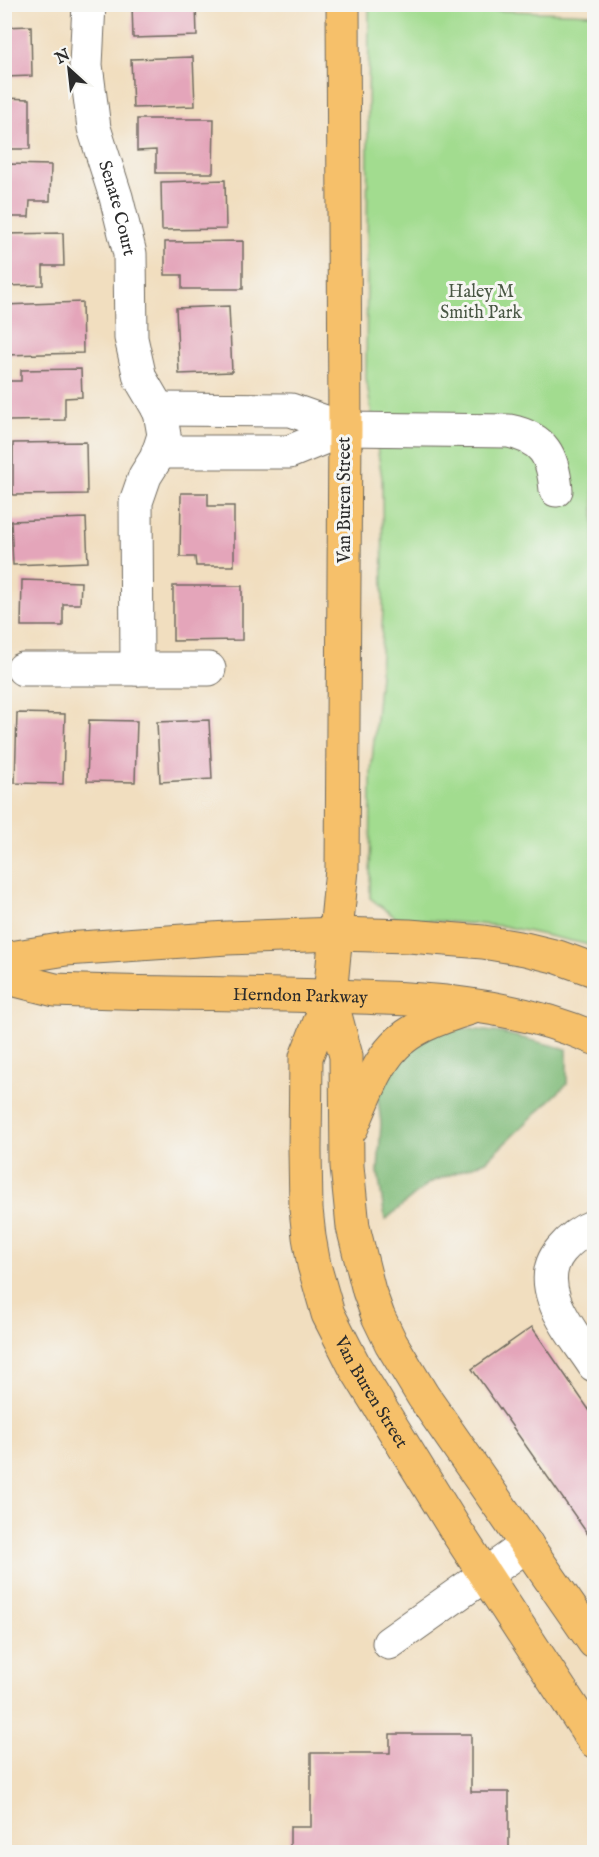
<svg xmlns="http://www.w3.org/2000/svg" width="599" height="1857" viewBox="0 0 599 1857" font-family="'IM FELL English',serif">
	<style>
		.green { fill: #a2dc8f; stroke: #66845d; stroke-width: 1.5 }
		.forest { fill: #81bc7a; stroke: #567452; stroke-width: 1.5 }
		.building { fill: #e4a5ba }
		.lines { fill: none; stroke-linecap: round; stroke-linejoin: round }
		.minor-casing { stroke: #706a5f; stroke-width: 35 }
		.major-casing { stroke: #706a5f; stroke-width: 35 }
		.minor { stroke: #fff; stroke-width: 33 }
		.major { stroke: #f6c06b; stroke-width: 33 }
		.labels { text-anchor: middle; stroke-width: 6; stroke-linejoin: round; paint-order: stroke }
		.street-label { font-size: 18px; fill: #2b2b2b; stroke: #f6f6f2 }
		.park-label { font-size: 18px; fill: #495744; stroke: #f6f6f2 }
	</style>
	<rect width="100%" height="100%" fill="#f6f6f2"/>
	<filter id="ink" filterUnits="userSpaceOnUse"><feTurbulence type="fractalNoise" baseFrequency=".0167" numOctaves="2"/><feDisplacementMap in="SourceGraphic" scale="12" xChannelSelector="R" yChannelSelector="G"/><feConvolveMatrix kernelMatrix="1 2 1 2 8 2 1 2 1" color-interpolation-filters="sRGB"/></filter>
	<filter id="wash" filterUnits="userSpaceOnUse"><feTurbulence type="fractalNoise" baseFrequency=".008" numOctaves="4" result="noise"/><feDisplacementMap in="SourceGraphic" scale="24" xChannelSelector="R" yChannelSelector="G"/><feGaussianBlur stdDeviation="1.35" result="paint"/><feColorMatrix in="noise" values="0 0 0 0 0 0 0 0 0 0 0 0 0 0 0 0 0 1.4 0 .05"/><feComposite in="paint" operator="in"/></filter>
	<g filter="url(#wash)">
		<rect width="100%" height="100%" fill="#f1debf"/>
		<polygon class="green" points="369,6 594,14 594,948 585,944 503,926 396,918 370,898 371,772 380,674 383,607 382,478 366,378"/>
		<polygon class="forest" points="453,1027 502,1033 567,1049 567,1084 486,1161 429,1183 385,1220 378,1172 381,1123 377,1091 387,1038"/>
		<g id="blocks">
			<g class="building">
				<polygon points="132,4 196,4 197,36 133,38"/>
				<polygon points="31,26 32,76 4,77 4,27"/>
				<polygon points="193,57 195,106 133,108 131,59"/>
				<polygon points="4,98 30,99 30,149 4,149"/>
				<polygon points="137,119 214,119 213,173 156,173 156,150 137,151"/>
				<polygon points="4,164 51,165 50,201 30,201 29,217 4,217"/>
				<polygon points="225,180 226,229 162,230 161,182"/>
				<polygon points="63,233 64,266 43,266 43,285 4,286 4,234"/>
				<polygon points="243,241 243,289 182,289 182,275 165,275 165,242"/>
				<polygon points="82,302 83,353 4,355 4,305"/>
				<polygon points="229,306 232,372 179,374 176,308"/>
				<polygon points="81,369 82,397 65,398 65,420 8,421 7,381 21,381 21,370"/>
				<polygon points="86,442 87,494 13,495 13,443"/>
				<polygon points="181,493 208,493 208,506 234,506 234,566 196,566 195,557 180,557"/>
				<polygon points="86,518 88,562 13,565 11,521"/>
				<polygon points="22,580 81,582 80,604 63,604 63,626 21,626"/>
				<polygon points="173,586 242,586 242,640 173,641"/>
				<polygon points="17,713 65,714 63,784 15,783"/>
				<polygon points="89,720 137,721 135,782 87,781"/>
				<polygon points="209,720 212,779 160,782 157,722"/>
				<polygon points="532,1327 594,1417 594,1543 472,1369"/>
				<polygon points="390,1734 471,1734 471,1792 509,1792 509,1850 549,1850 549,1852 290,1852 290,1827 311,1827 311,1753 390,1753"/>
			</g>
		</g>
	</g>
	<g filter="url(#ink)">
		<use href="#blocks" fill-opacity="0" stroke="#706a5f" stroke-width="1.5"/>
		<g class="lines">
			<g class="minor-casing">
				<g id="minor">
					<path id="s1" d="M89,4L86,65L94,128L116,197L130,254L131,338L140,378L160,412L164,435L157,457L145,476L136,502L137,669"/>
					<path d="M158,409L291,410L345,429L509,431C544,438 553,456 556,490"/>
					<polyline points="158,452 289,452 345,429"/>
					<polyline points="23,669 209,669"/>
					<path d="M594,1226C581,1231 571,1238 561,1250C530,1287 574,1334 594,1365"/>
					<polyline points="389,1643 527,1545"/>
				</g>
			</g>
			<g class="major-casing">
				<g id="major">
					<path id="s2" d="M343,4L345,429L342,869L330,996L306,1057L305,1150L306,1209L309,1237L314,1265L328,1314L355,1367L457,1532L594,1741"/>
					<polyline points="4,959 66,949 227,938 336,934 409,936 483,942 525,949 558,957 594,970"/>
					<path id="s3" d="M4,977L55,990C147,994 240,993 332,996C425,999 507,1001 594,1038"/>
					<polyline points="330,996 346,1056 347,1166 353,1227 369,1291 378,1316 391,1343 423,1396 594,1642"/>
					<path d="M352,1127C384,1051 388,1033 471,1008"/>
				</g>
			</g>
			<use href="#minor" class="minor"/>
			<use href="#major" class="major"/>
		</g>
	</g>
	<g class="labels">
		<g class="street-label">
			<text dy="6" stroke="none"><textPath href="#s1" startOffset="208">Senate Court</textPath></text>
			<text transform="translate(344 500) rotate(-90)" y="6">Van Buren Street</text>
			<text dy="6" stroke="none"><textPath href="#s3" startOffset="298">Herndon Parkway</textPath></text>
			<text dy="6" stroke="none"><textPath href="#s2" startOffset="1407">Van Buren Street</textPath></text>
		</g>
		<g class="park-label">
			<text x="481" y="297">Haley M<tspan x="481" dy="21">Smith Park</tspan></text>
		</g>
	</g>
	<rect width="599" height="1857" fill="none" stroke="#f6f6f2" stroke-width="24"/>
	<g transform="translate(69 69) rotate(333)" stroke="#f6f6f2" stroke-width="4.5" paint-order="stroke">
	<path d="M0-4.5L10 22L0 15L-10 22Z" fill="#2b2b2b"/>
	<text y="-9" font-size="16" font-weight="bold" text-anchor="middle" fill="#2b2b2b">N</text>
	</g>
</svg>
